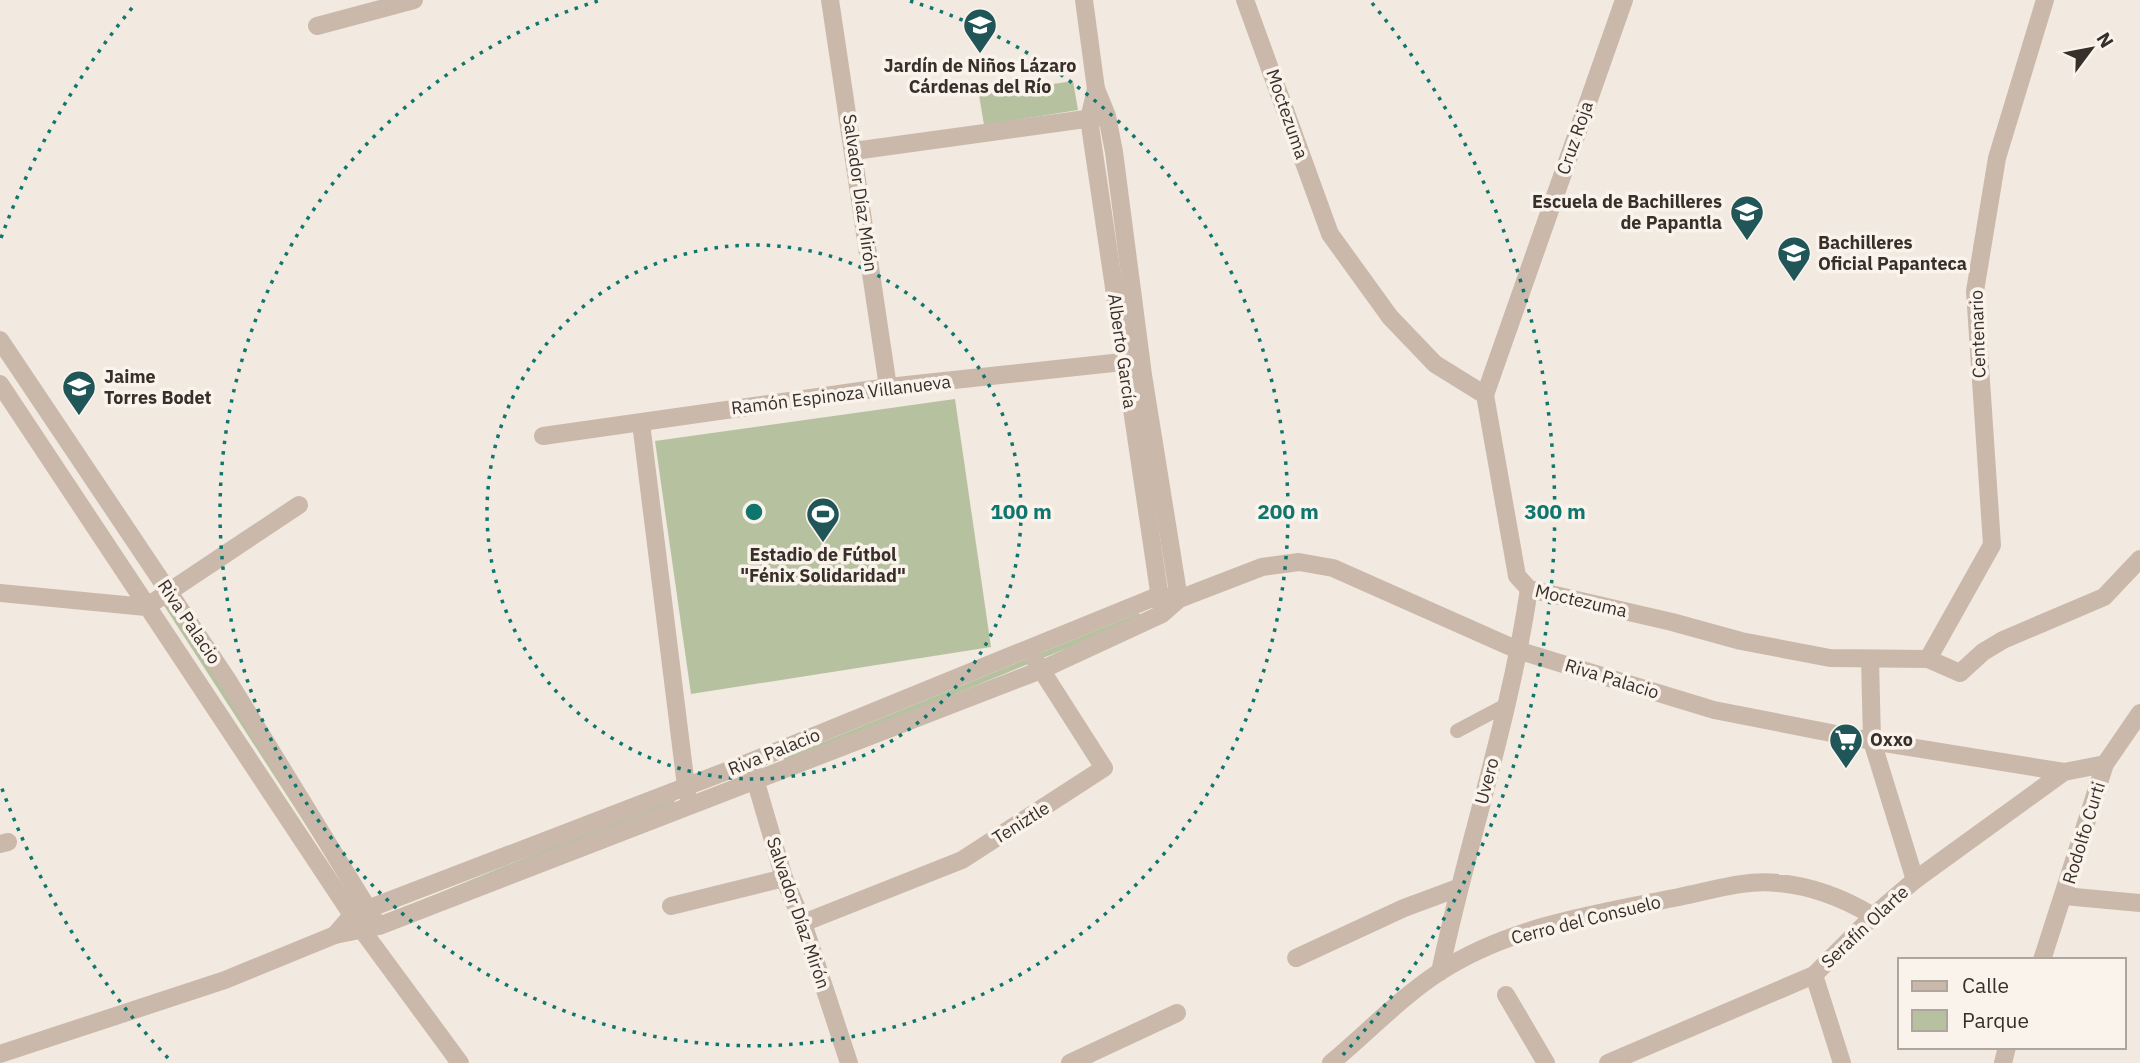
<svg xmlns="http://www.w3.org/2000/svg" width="2140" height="1063" viewBox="0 0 2140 1063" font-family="'IBM Plex Sans',sans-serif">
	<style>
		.green { fill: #b6c1a0 }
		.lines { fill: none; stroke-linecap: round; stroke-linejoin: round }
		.pedestrian { stroke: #cab9ab; stroke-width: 14 }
		.minor { stroke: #cab9ab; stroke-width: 18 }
		.ring { fill: none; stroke: #0f766e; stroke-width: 3.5; stroke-dasharray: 3.5 7 }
		.labels { text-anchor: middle; stroke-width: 7; stroke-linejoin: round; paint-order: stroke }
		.poi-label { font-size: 18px; font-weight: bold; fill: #392f2a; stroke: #faf3ec; text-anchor: start }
		.street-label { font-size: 18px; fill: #392f2a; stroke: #faf3ec }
		.centre { fill: #0f766e; stroke: #faf3ec; stroke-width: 3.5 }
		.ring-label { font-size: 21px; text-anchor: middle; font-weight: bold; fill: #0f766e; stroke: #faf3ec; stroke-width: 7; stroke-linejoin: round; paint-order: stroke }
	</style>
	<rect width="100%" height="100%" fill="#f2e9e0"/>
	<g class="green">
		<polygon points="1073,81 1078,110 984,125 979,95"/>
		<polygon points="955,399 991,647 691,694 655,441"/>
		<polygon points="166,600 335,861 332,865 163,604"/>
		<polygon points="1139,613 1141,618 786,763 783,762 784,758"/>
		<polygon points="672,798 675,800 674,803 400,909"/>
	</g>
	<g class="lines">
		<polyline class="pedestrian" points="1457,731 1508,704"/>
		<g class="minor">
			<polyline points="830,0 888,387"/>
			<polyline points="1084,0 1096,89 1107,116 1114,152 1143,375 1179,599"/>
			<polyline points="1245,0 1330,234 1390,317 1435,364 1485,395 1517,576 1529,589 1672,622 1741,641 1830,658 1928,659 1960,673 1983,652 2003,640 2104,597 2140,559"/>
			<polyline points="317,26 414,0"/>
			<polyline points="1096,89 1089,119 1161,605"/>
			<polyline points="854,151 1100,117"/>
			<polyline points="0,340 227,679 373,917"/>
			<polyline points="0,384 362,930 460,1063"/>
			<polyline points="1485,395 1624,0"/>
			<polyline points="641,423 687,794"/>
			<polyline points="543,436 888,387 1141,360"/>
			<polyline points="0,593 146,607 299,505"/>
			<polyline points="1870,659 1872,741 1915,880"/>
			<polyline points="1928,659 1992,545 1975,291 1997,158 2045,0"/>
			<polyline points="752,769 784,878 803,923 849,1063"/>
			<polyline points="0,844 8,842"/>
			<polyline points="2064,896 2140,903"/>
			<polyline points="671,906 784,878"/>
			<polyline points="803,923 962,860 1104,768 1035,660"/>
			<polyline points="335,935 352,915 750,762 1160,595 1179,599"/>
			<polyline points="1296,958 1404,908 1458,888"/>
			<polyline points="2042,960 2105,764 2140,713"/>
			<path d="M1440,972C1467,844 1510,719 1529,589"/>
			<polyline points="1814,975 1842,1063"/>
			<polyline points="1506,995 1546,1063"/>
			<polyline points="0,1054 225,980 335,935 379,926 1041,670 1162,614 1179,599 1262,567 1299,562 1333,568 1520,651 1714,710 1872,741 2064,772"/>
			<polyline points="1070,1063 1177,1013"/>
			<path d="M1331,1063C1367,1033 1402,996 1441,971C1511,926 1598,913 1679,897C1710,891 1745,879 1778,883C1811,886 1845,899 1873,916"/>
			<polyline points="1608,1063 1814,975 1873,916 1915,880 2064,772 2105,764"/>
			<polyline points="2003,1063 2007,1047"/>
		</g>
	</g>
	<g class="ring">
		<circle cx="754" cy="512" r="267"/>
		<path d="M910 1A534 534 0 1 1 598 1"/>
		<path d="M168 1058A801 801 0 0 1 1 786M1 238A801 801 0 0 1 136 3M1372 3A801 801 0 0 1 1340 1058"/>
	</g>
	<defs>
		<g id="school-pin" transform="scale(1.75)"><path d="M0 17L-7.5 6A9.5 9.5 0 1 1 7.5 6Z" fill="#215659" stroke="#faf3ec"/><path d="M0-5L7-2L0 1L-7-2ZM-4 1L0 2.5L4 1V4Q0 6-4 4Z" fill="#fff"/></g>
		<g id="university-pin" transform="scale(1.75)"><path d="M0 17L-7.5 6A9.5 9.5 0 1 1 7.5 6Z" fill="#215659" stroke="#faf3ec"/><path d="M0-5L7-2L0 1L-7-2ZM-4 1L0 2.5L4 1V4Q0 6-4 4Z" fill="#fff"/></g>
		<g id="stadium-pin" transform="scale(1.75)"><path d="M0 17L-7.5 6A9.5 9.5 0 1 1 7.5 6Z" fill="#215659" stroke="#faf3ec"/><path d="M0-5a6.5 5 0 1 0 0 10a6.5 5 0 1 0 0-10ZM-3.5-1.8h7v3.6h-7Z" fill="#fff"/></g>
		<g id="supermarket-pin" transform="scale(1.75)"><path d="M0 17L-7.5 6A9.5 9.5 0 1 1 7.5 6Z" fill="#215659" stroke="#faf3ec"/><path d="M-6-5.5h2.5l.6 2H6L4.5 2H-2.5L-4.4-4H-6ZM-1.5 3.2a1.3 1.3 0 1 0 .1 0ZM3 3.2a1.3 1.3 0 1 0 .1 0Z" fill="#fff"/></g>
	</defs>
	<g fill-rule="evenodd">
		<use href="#school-pin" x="980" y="25"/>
		<use href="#university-pin" x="1747" y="212"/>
		<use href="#university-pin" x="1794" y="253"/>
		<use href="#school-pin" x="79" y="387"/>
		<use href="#stadium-pin" x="823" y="514"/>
		<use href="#supermarket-pin" x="1846" y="740"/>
	</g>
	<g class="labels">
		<g class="poi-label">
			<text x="980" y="72" text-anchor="middle">Jardín de Niños Lázaro<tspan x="980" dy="21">Cárdenas del Río</tspan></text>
			<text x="1722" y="208" text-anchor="end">Escuela de Bachilleres<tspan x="1722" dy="21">de Papantla</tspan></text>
			<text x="1818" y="249">Bachilleres<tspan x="1818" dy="21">Oficial Papanteca</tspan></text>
			<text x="104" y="383">Jaime<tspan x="104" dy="21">Torres Bodet</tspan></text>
			<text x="823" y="561" text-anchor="middle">Estadio de Fútbol<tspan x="823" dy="21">"Fénix Solidaridad"</tspan></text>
			<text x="1870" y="746">Oxxo</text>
		</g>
		<g class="street-label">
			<text transform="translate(1287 114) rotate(71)" y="6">Moctezuma</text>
			<text transform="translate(1575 138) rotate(-71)" y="6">Cruz Roja</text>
			<text transform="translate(860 193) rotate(82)" y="6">Salvador Díaz Mirón</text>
			<text transform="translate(1978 334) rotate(-92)" y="6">Centenario</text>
			<text transform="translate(1122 351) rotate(82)" y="6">Alberto García</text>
			<text transform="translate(841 395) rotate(-7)" y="6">Ramón Espinoza Villanueva</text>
			<text transform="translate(1581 601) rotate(13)" y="6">Moctezuma</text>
			<text transform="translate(189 622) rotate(56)" y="6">Riva Palacio</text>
			<text transform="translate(1612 679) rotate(17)" y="6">Riva Palacio</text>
			<text transform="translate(774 752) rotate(-22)" y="6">Riva Palacio</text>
			<text transform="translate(1487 781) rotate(-75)" y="6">Uvero</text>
			<text transform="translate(1021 823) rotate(-32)" y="6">Teniztle</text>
			<text transform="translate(2084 833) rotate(-73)" y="6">Rodolfo Curti</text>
			<text transform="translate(798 913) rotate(71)" y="6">Salvador Díaz Mirón</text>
			<text transform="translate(1586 920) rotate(-14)" y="6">Cerro del Consuelo</text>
			<text transform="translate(1865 927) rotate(-43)" y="6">Serafín Olarte</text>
		</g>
	</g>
	<circle cx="754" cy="512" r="10" class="centre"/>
	<g class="ring-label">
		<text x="1021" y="519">100 m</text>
		<text x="1288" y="519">200 m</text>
		<text x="1555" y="519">300 m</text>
	</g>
	<rect x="1898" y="958" width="228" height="91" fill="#faf3ec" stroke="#ada59e" stroke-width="2"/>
	<rect x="1912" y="981" width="35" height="10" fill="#cab9ab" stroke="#ada59e" stroke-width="2"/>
	<text x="1962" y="993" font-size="21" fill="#392f2a">Calle</text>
	<rect x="1912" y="1010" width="35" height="21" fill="#b6c1a0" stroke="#ada59e" stroke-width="2"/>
	<text x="1962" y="1028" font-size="21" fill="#392f2a">Parque</text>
	<g transform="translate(2091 49) rotate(58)" stroke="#faf3ec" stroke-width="5" paint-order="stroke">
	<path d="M0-5L12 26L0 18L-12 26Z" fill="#392f2a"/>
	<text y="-10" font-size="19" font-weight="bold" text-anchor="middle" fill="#392f2a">N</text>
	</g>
</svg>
